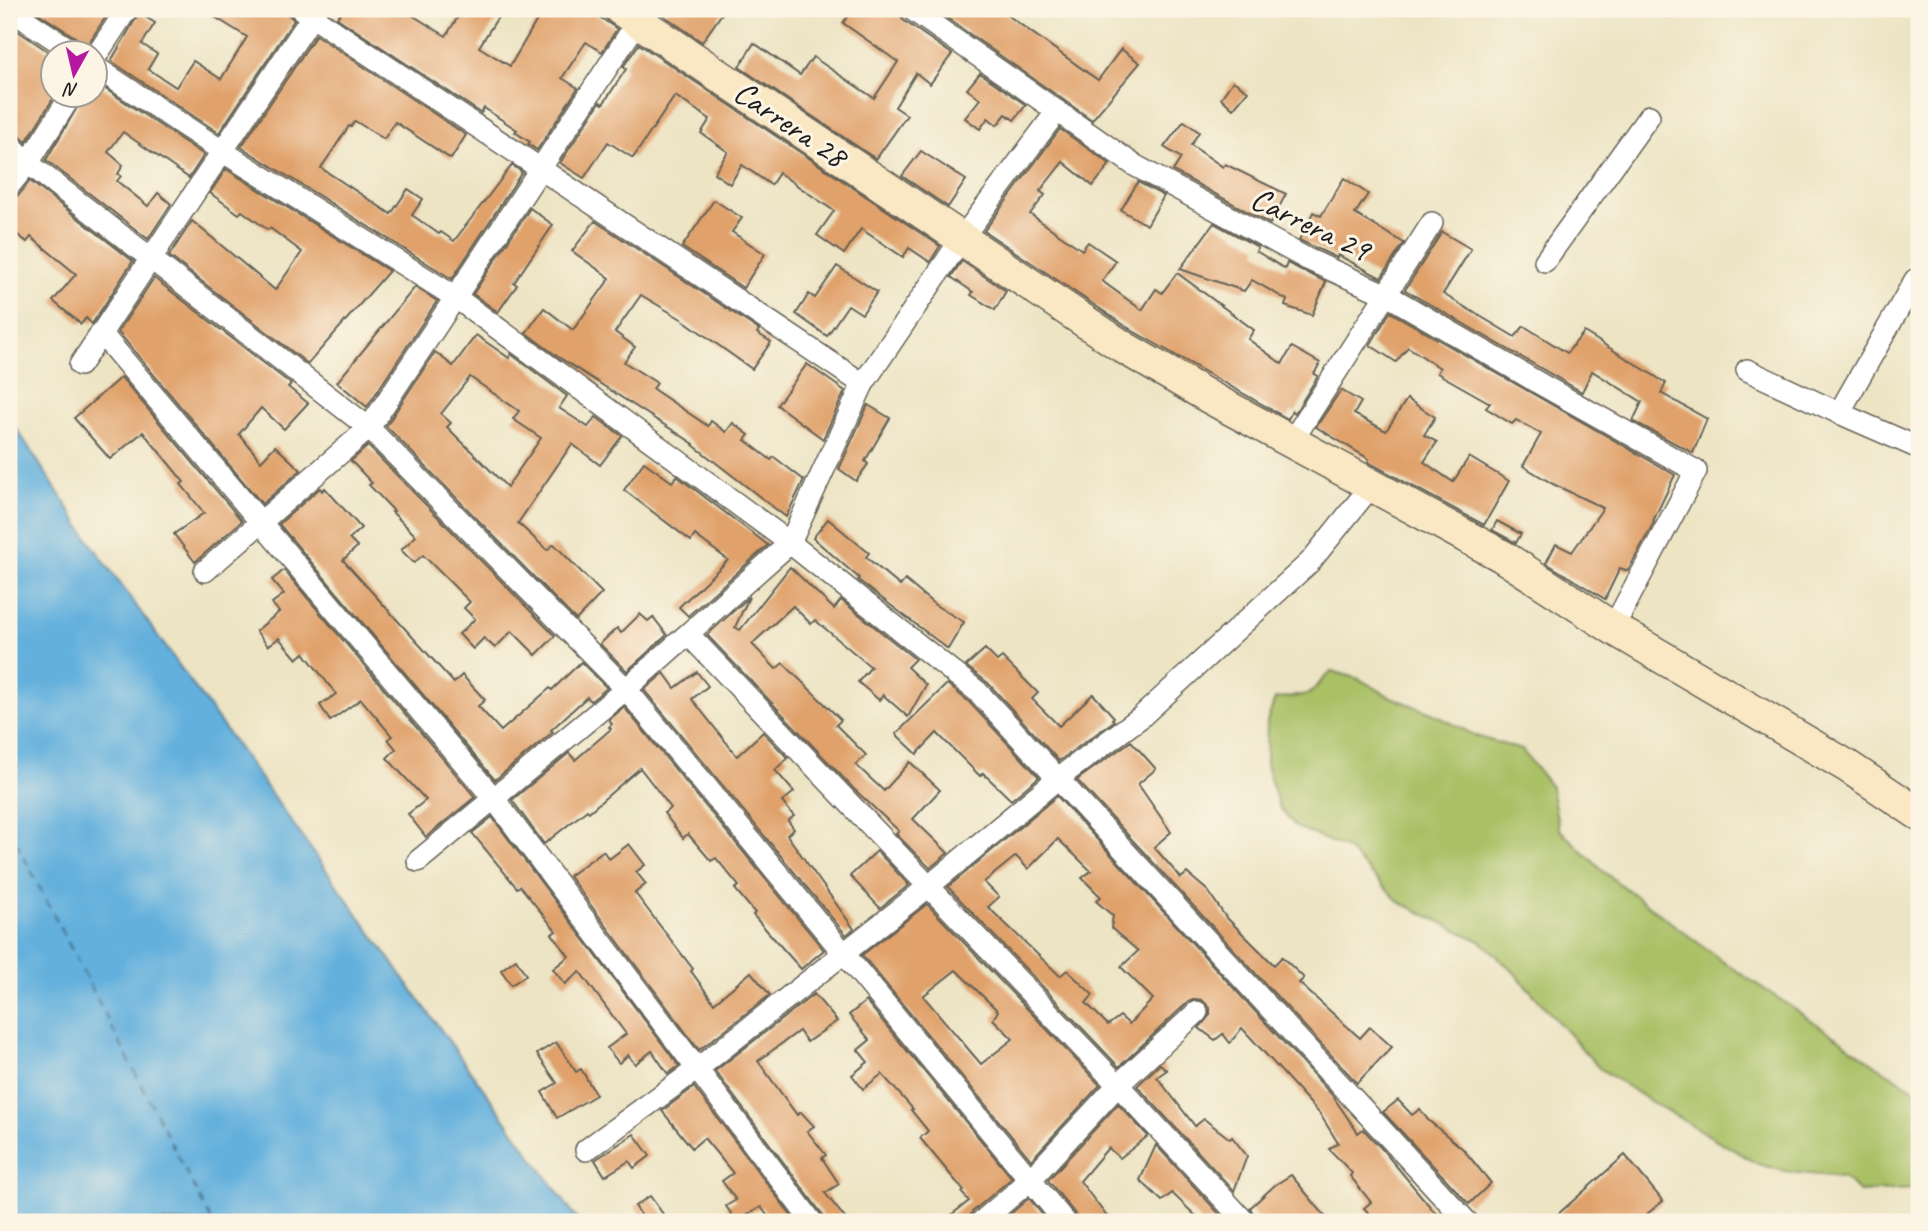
<svg xmlns="http://www.w3.org/2000/svg" width="1928" height="1231" viewBox="0 0 1928 1231" font-family="Caveat,sans-serif">
	<style>
		.green { fill: #a9c065; stroke: #626e40; stroke-width: 2 }
		.water { fill: #64b0dd; stroke: #40667c; stroke-width: 2 }
		.lines { fill: none; stroke-linecap: round; stroke-linejoin: round }
		.ferry { stroke: #395769; stroke-width: 2; stroke-dasharray: 9 7; stroke-linecap: butt }
		.building { fill: #e0a16b; fill-rule: evenodd }
		.street-casing { stroke: #656257; stroke-width: 24 }
		.secondary-casing { stroke: #656257; stroke-width: 35 }
		.street { stroke: #fff; stroke-width: 21 }
		.secondary { stroke: #fae7c3; stroke-width: 32 }
		.labels { text-anchor: middle; stroke-width: 6; stroke-linejoin: round; paint-order: stroke }
		.street-label { font-size: 33px; fill: #1c1c1c; stroke: #fcf5e5 }
	</style>
	<rect width="100%" height="100%" fill="#fcf5e5"/>
	<filter id="ink" filterUnits="userSpaceOnUse"><feTurbulence type="fractalNoise" baseFrequency=".0143" numOctaves="2"/><feDisplacementMap in="SourceGraphic" scale="14" xChannelSelector="R" yChannelSelector="G"/><feConvolveMatrix kernelMatrix="1 2 1 2 8 2 1 2 1" color-interpolation-filters="sRGB"/></filter>
	<filter id="wash" filterUnits="userSpaceOnUse"><feTurbulence type="fractalNoise" baseFrequency=".00686" numOctaves="4" result="noise"/><feDisplacementMap in="SourceGraphic" scale="28" xChannelSelector="R" yChannelSelector="G"/><feGaussianBlur stdDeviation="1.57" result="paint"/><feColorMatrix in="noise" values="0 0 0 0 0 0 0 0 0 0 0 0 0 0 0 0 0 1.4 0 .05"/><feComposite in="paint" operator="in"/></filter>
	<g filter="url(#wash)">
		<rect width="100%" height="100%" fill="#ede4c4"/>
		<polygon class="green" points="1332,671 1359,679 1391,697 1434,714 1476,736 1522,750 1551,787 1559,829 1604,872 1725,963 1841,1040 1877,1066 1919,1092 1919,1191 1913,1189 1859,1192 1843,1177 1788,1172 1758,1164 1650,1101 1599,1068 1512,970 1482,942 1399,902 1347,849 1296,827 1279,807 1266,765 1267,722 1275,699 1309,694"/>
		<polygon class="water" points="9,417 91,543 579,1222 9,1222"/>
		<g class="lines">
			<polyline class="ferry" points="9,828 212,1222"/>
		</g>
		<g id="blocks">
			<g class="building">
				<polygon points="32,9 111,9 86,47 81,41"/>
				<polygon points="202,9 283,9 294,20 219,133 111,61 139,13 155,23 142,44 157,54 148,69 176,87 193,61 221,79 247,37"/>
				<polygon points="343,9 402,9 446,36 463,9 503,9 479,47 510,66 537,20 520,9 588,9 617,29 602,52 586,42 562,78 578,88 537,150 528,144 530,142 515,132 517,130 484,108 481,113 337,18"/>
				<polygon points="667,9 725,9 702,42 663,15"/>
				<polygon points="853,9 898,9 903,20 952,54 930,84 916,73 895,107 907,115 876,159 739,67 754,43 800,75 813,57 874,98 898,62 843,23"/>
				<polygon points="934,9 999,9 1098,80 1121,49 1140,63 1092,120"/>
				<polygon points="9,25 52,54 52,94 56,94 26,142 18,134 9,130"/>
				<polygon points="316,35 466,135 451,159 395,122 384,139 355,121 351,127 349,126 321,168 391,214 408,189 423,199 412,215 439,234 441,232 454,241 512,165 522,172 452,279 241,147"/>
				<polygon points="639,44 940,246 930,262 909,248 903,257 861,229 844,254 817,235 834,211 779,173 771,185 742,165 730,184 714,173 728,152 701,133 710,119 675,96 633,158 608,142 584,178 560,163 600,102 603,104 626,69 623,67"/>
				<polygon points="980,73 1026,105 1014,120 1006,114 997,125 988,118 980,129 965,118 980,99 967,89"/>
				<polygon points="1233,81 1248,91 1233,109 1221,98"/>
				<polygon points="98,84 204,155 189,178 123,132 108,152 123,165 118,174 121,176 117,181 148,206 158,193 171,204 148,239 46,160 85,94 94,94"/>
				<polygon points="1184,121 1199,132 1191,145 1223,167 1225,164 1286,194 1270,224 1173,171 1181,158 1164,147"/>
				<polygon points="1060,129 1110,164 1093,186 1063,162 1040,191 1045,195 1030,214 1082,250 1088,242 1116,261 1102,281 1142,310 1156,289 1162,293 1177,273 1254,330 1248,339 1282,364 1292,347 1320,363 1314,374 1318,376 1295,413 1292,411 1288,419 1133,331 984,231"/>
				<polygon points="921,151 966,180 948,207 902,176"/>
				<polygon points="226,169 389,271 308,364 169,256 192,221 275,290 302,252 270,228 268,230 242,211 239,214 210,193"/>
				<polygon points="1344,178 1368,194 1355,214 1404,243 1381,278 1338,255 1337,258 1299,240 1313,212 1321,216"/>
				<polygon points="30,181 133,261 92,324 86,318 81,324 53,301 76,274 31,237 27,242 9,228 9,199 19,195"/>
				<polygon points="1138,182 1164,196 1147,225 1121,210"/>
				<polygon points="714,200 742,218 732,232 765,254 743,288 682,247"/>
				<polygon points="530,208 553,225 514,283 517,285 498,312 473,294"/>
				<polygon points="595,221 759,330 757,333 771,342 752,369 683,320 641,295 615,332 635,347 624,362 657,383 653,389 708,426 711,421 726,432 733,423 749,435 745,440 771,460 774,457 804,480 786,517 693,445 694,444 557,356 526,333 544,308 573,330 610,278 572,251"/>
				<polygon points="1214,223 1258,247 1256,251 1285,269 1287,263 1326,282 1312,315 1285,306 1287,300 1252,280 1244,291 1180,269"/>
				<polygon points="1442,232 1471,249 1443,294 1515,337 1524,326 1567,353 1584,332 1666,383 1661,393 1707,419 1693,453 1633,421 1642,402 1592,371 1582,392 1405,290"/>
				<polygon points="962,261 1006,291 995,310 971,295 973,292 951,277"/>
				<polygon points="837,266 877,292 862,314 848,305 827,336 796,314 809,294 815,298"/>
				<polygon points="154,278 291,384 288,387 308,403 284,429 261,408 239,434 261,461 275,446 301,470 262,504 118,332"/>
				<polygon points="415,287 437,301 367,407 337,382"/>
				<polygon points="1390,312 1675,475 1653,521 1654,522 1628,571 1620,568 1605,599 1546,563 1556,544 1572,552 1603,508 1553,484 1523,466 1541,434 1516,420 1512,424 1486,408 1490,403 1437,373 1440,368 1408,347 1396,362 1370,345"/>
				<path d="M476,335L509,358L511,354L567,396L559,408L588,427L596,417L622,436L600,465L572,444L518,523L547,550L554,544L602,593L576,620L386,426L435,352L453,366ZM470,377L519,411L513,419L541,438L507,487L447,427L451,423L441,414Z"/>
				<polygon points="807,364 845,391 823,439 777,405"/>
				<polygon points="121,377 242,521 195,562 174,534 204,513 181,484 184,482 143,432 110,459 74,418"/>
				<polygon points="1341,390 1361,402 1354,414 1386,431 1407,399 1435,417 1424,435 1437,442 1424,462 1453,482 1469,457 1509,481 1484,525 1368,462 1369,459 1316,427"/>
				<polygon points="868,405 890,418 865,461 868,464 856,481 839,469"/>
				<polygon points="368,446 555,636 536,655 512,631 495,648 484,638 473,649 459,634 475,619 464,608 470,602 423,555 414,563 401,550 416,536 392,512 394,511 369,485 372,483 351,461"/>
				<polygon points="644,462 672,482 677,476 768,545 688,616 679,607 728,560 695,535 691,541 624,490"/>
				<polygon points="320,488 322,491 325,488 361,528 349,539 357,547 343,560 454,683 462,675 485,700 478,706 501,731 550,688 552,690 581,662 607,688 591,701 587,697 551,730 553,732 495,780 279,524"/>
				<polygon points="828,519 869,553 866,557 900,586 905,580 935,605 964,622 948,649 858,580 859,578 813,538"/>
				<polygon points="1497,521 1521,534 1516,543 1492,530"/>
				<polygon points="790,567 834,609 841,600 915,659 907,667 926,685 908,717 883,695 879,700 858,682 871,667 815,620 811,624 793,606 752,644 776,669 783,663 841,720 836,725 866,755 856,765 884,791 910,762 940,790 913,819 948,853 930,868 896,834 899,831 854,789 707,635 749,597 735,627 740,630"/>
				<polygon points="284,570 475,797 426,837 408,814 426,800 387,758 396,749 388,739 392,736 361,699 330,721 320,705 336,694 304,653 297,659 279,638 268,646 256,631 279,612 272,603 284,594 272,580"/>
				<polygon points="640,614 648,621 653,617 667,635 627,671 600,644 617,628 621,633"/>
				<polygon points="985,649 997,661 1002,657 1038,693 1032,699 1059,726 1093,694 1114,717 1112,719 1114,721 1059,761 988,683 966,666"/>
				<polygon points="697,672 708,686 692,699 737,756 763,732 788,758 775,770 794,792 782,802 794,816 788,821 794,829 787,835 854,929 846,935 644,690 664,673 675,688"/>
				<polygon points="947,684 969,702 1039,777 1011,800 983,773 980,776 937,733 917,754 896,734"/>
				<polygon points="624,707 824,950 801,969 753,915 755,913 735,889 739,886 716,858 711,861 688,834 683,838 664,813 671,808 640,768 589,812 587,810 544,844 512,800 569,753 575,760 611,729 609,727 612,724 609,720"/>
				<polygon points="1131,741 1156,769 1138,784 1171,832 1154,847 1181,878 1187,873 1208,891 1225,916 1274,965 1282,957 1304,978 1299,983 1360,1038 1370,1027 1392,1047 1357,1083 1077,780"/>
				<path d="M1057,796L1332,1095L1358,1133L1363,1129L1382,1149L1443,1222H1377L1364,1208L1371,1202L1350,1176L1352,1173L1329,1149L1338,1143L1320,1114L1242,1028L1230,1043L1223,1034L1215,1040L1199,1028L1210,1015V1008L1202,1000L1195,999L1188,1002L1119,1067L948,887ZM1058,839L1091,871L1082,878L1101,897L1096,901L1113,916L1111,928L1138,951L1121,967L1153,999L1129,1024L1120,1016L1108,1025L1086,1003L1093,995L1067,970L1060,976L988,907L999,897L984,882L1016,856L1028,869Z"/>
				<polygon points="492,817 679,1066 668,1074 652,1051 635,1064 628,1055 619,1063 607,1048 626,1034 580,972 565,984 553,969 569,956 552,934 556,931 520,886 517,888 472,833"/>
				<polygon points="629,844 645,865 636,872 646,884 635,893 693,969 691,971 714,1003 751,972 770,995 699,1050 569,876 603,851 609,859"/>
				<polygon points="877,851 909,885 880,908 850,876"/>
				<path d="M927,904L1100,1085L1031,1160L862,955ZM956,970L998,1011L993,1019L1013,1039L981,1064L923,996Z"/>
				<polygon points="516,959 526,975 511,985 501,970"/>
				<polygon points="814,994 837,1021 807,1042 799,1031 758,1061 797,1115 801,1112 814,1126 807,1131 826,1155 822,1158 839,1184 825,1193 848,1222 825,1222 822,1214 715,1071"/>
				<polygon points="866,1001 1012,1178 972,1212 968,1222 942,1222 969,1201 962,1193 964,1191 920,1138 928,1131 911,1110 913,1109 882,1074 863,1089 852,1075 868,1062 858,1050 870,1040 849,1015"/>
				<polygon points="556,1042 576,1072 581,1069 596,1095 557,1118 542,1092 557,1083 537,1054"/>
				<polygon points="1160,1064 1167,1070 1157,1077 1195,1126 1204,1119 1230,1139 1232,1137 1247,1156 1234,1191 1137,1086"/>
				<polygon points="694,1087 796,1222 772,1222 761,1207 736,1221 726,1206 736,1200 722,1181 733,1173 704,1138 692,1148 662,1111"/>
				<polygon points="1398,1100 1412,1115 1420,1109 1428,1120 1463,1149 1491,1183 1469,1204 1383,1112"/>
				<polygon points="1118,1104 1148,1136 1120,1158 1108,1148 1080,1181 1111,1222 1078,1222 1075,1214 1048,1180"/>
				<polygon points="634,1134 650,1156 634,1168 629,1161 605,1176 595,1160"/>
				<polygon points="1156,1145 1224,1219 1223,1222 1202,1222 1172,1193 1162,1201 1140,1180"/>
				<polygon points="1625,1155 1663,1201 1637,1222 1549,1222"/>
				<polygon points="1291,1175 1330,1222 1258,1222 1250,1208 1275,1185"/>
				<polygon points="650,1196 663,1214 652,1222 646,1222 635,1206"/>
				<polygon points="1029,1198 1048,1222 1001,1222"/>
			</g>
		</g>
	</g>
	<g filter="url(#ink)">
		<use href="#blocks" fill-opacity="0" stroke="#656257" stroke-width="2"/>
		<g class="lines">
			<g class="street-casing">
				<g id="street">
					<polyline points="9,9 74,52"/>
					<polyline points="301,9 863,384"/>
					<polyline points="911,9 1134,165 1307,259 1387,295 1544,386 1696,471 1613,628"/>
					<polyline points="94,59 127,9"/>
					<polyline points="94,66 222,151 455,297 790,543 978,692 1467,1222"/>
					<polyline points="9,143 28,163 369,428 626,689 1065,1222"/>
					<polyline points="9,186 28,163 72,94"/>
					<polyline points="1545,261 1649,116"/>
					<polyline points="101,333 495,800 812,1222"/>
					<polyline points="80,365 317,9"/>
					<polyline points="1747,370 1839,413 1919,448"/>
					<polyline points="1839,413 1915,280"/>
					<polyline points="1292,441 1432,223"/>
					<polyline points="205,571 369,428 638,21"/>
					<polyline points="689,635 1118,1085 1245,1222"/>
					<polyline points="418,861 626,689 790,543 863,384 962,238 1057,111"/>
					<polyline points="586,1150 697,1069 928,887 1057,779 1141,717 1310,562 1372,485"/>
					<polyline points="981,1222 1030,1180 1118,1085 1197,1012"/>
				</g>
			</g>
			<g class="secondary-casing">
				<polyline id="secondary" points="620,9 1123,347 1209,397 1502,556 1616,630 1847,766 1919,814"/>
			</g>
			<use href="#street" class="street"/>
			<use href="#secondary" class="secondary"/>
		</g>
	</g>
	<g class="labels">
		<g class="street-label">
			<text transform="translate(791 123) rotate(34)" y="12">Carrera 28</text>
			<text transform="translate(1311 223) rotate(26)" y="12">Carrera 29</text>
		</g>
	</g>
	<rect width="1928" height="1231" fill="none" stroke="#fcf5e5" stroke-width="35"/>
	<g transform="translate(74 74) rotate(188)"><circle r="33" fill="#fcf5e5" stroke="#a29e95" stroke-width="2"/>
	<path d="M0-5L12 26L0 18L-12 26Z" fill="#b5179e"/>
	<text y="-10" font-size="19" font-weight="bold" text-anchor="middle" fill="#1c1c1c">N</text>
	</g>
</svg>
